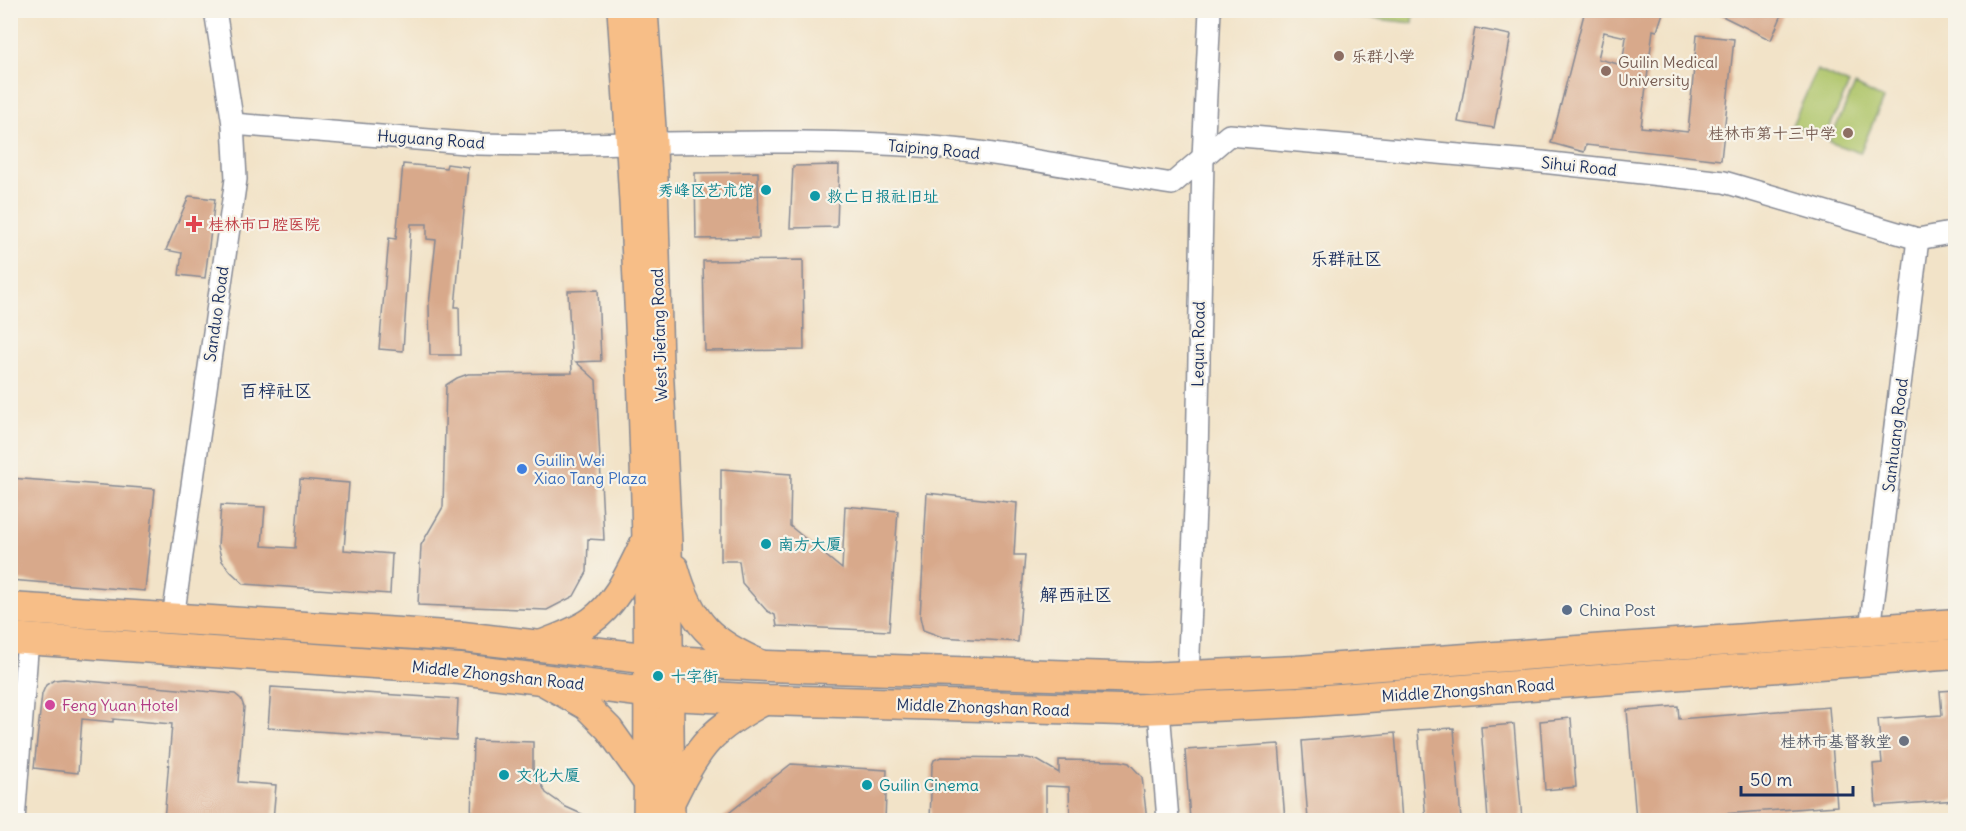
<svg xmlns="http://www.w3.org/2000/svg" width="1966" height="831" viewBox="0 0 1966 831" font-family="Delius,'LXGW WenKai TC',sans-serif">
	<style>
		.green { fill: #aec569; stroke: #647a64; stroke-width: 1.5 }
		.building { fill: #d8a98b; fill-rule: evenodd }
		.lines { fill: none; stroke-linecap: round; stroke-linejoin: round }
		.minor-casing { stroke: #868993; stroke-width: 24 }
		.major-casing { stroke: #868993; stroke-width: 30 }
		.highway-casing { stroke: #868993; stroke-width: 33 }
		.minor { stroke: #fff; stroke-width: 21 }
		.major { stroke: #f7be87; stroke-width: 27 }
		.highway { stroke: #f7be87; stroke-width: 30 }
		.education-dot { fill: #8d6e63; stroke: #f7f3e8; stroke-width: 2 }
		.culture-dot { fill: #0f9aa8; stroke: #f7f3e8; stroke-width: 2 }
		.health-dot { fill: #e0444e; stroke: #f7f3e8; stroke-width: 2 }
		.shop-dot { fill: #3f7fe0; stroke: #f7f3e8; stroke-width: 2 }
		.service-dot { fill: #5c6f8a; stroke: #f7f3e8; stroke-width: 2 }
		.hotel-dot { fill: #d1479c; stroke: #f7f3e8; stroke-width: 2 }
		.worship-dot { fill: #6b7280; stroke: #f7f3e8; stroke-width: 2 }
		.labels { text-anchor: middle; stroke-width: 4.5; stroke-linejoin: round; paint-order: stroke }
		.education-label { font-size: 16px; fill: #785e54; stroke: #f7f3e8; text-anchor: start }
		.street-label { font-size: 16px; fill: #1b2f5e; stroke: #f7f3e8 }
		.culture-label { font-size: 16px; fill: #0d838f; stroke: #f7f3e8; text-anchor: start }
		.health-label { font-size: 16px; fill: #be3a42; stroke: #f7f3e8; text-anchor: start }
		.shop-label { font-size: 16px; fill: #366cbe; stroke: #f7f3e8; text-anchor: start }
		.service-label { font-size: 16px; fill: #4e5e75; stroke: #f7f3e8; text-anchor: start }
		.hotel-label { font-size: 16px; fill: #b23c85; stroke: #f7f3e8; text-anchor: start }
		.worship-label { font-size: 16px; fill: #5b616d; stroke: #f7f3e8; text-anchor: end }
		.neighbourhood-label { font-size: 18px; fill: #1b2f5e; stroke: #f7f3e8 }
	</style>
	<rect width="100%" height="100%" fill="#f7f3e8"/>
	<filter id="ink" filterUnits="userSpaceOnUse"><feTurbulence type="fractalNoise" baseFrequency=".0167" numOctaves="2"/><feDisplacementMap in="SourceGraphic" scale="12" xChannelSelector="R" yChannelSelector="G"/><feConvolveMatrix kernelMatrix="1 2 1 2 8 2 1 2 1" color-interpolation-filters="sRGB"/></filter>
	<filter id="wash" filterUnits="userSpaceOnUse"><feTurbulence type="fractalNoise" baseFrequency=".008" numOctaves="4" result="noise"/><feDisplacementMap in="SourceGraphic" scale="24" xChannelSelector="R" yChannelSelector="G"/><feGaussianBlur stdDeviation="1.35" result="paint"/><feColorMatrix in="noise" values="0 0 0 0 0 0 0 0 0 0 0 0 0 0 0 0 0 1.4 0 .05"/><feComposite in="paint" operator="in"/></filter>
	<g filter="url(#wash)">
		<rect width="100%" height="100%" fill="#f2e3c8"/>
		<g class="green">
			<polygon points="1350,11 1350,10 1414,11 1413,23 1349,16"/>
			<polygon points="1817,70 1849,84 1825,138 1792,125"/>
			<polygon points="1855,85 1883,99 1860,153 1829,142"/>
		</g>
		<g id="blocks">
			<g class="building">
				<path d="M1585,10H1664L1657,31L1653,30L1641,127L1688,132L1697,35L1734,39L1721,160L1586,145L1584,152L1551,143ZM1604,32L1626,37L1622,65L1598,59Z"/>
				<polygon points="1710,10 1784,10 1771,40"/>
				<polygon points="1475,28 1511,35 1494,128 1458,122"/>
				<polygon points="403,164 446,168 447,164 468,167 455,307 459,307 460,355 430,355 429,305 436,240 427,239 427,224 411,224 403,351 379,349 389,238 396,239"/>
				<polygon points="839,165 837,227 790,228 793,166"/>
				<polygon points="758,172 759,238 696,239 695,173"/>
				<polygon points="189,196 215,199 205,278 179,275 182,253 166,250"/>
				<polygon points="803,260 804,350 705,351 703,261"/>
				<polygon points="598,290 601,361 576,362 596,380 604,540 588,539 587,572 574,596 547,610 418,605 421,545 443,507 446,385 457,378 468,374 572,373 568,291"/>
				<polygon points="721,469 791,474 790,526 842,569 845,506 898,511 889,631 777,626 775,615 767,611 742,583 739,561 721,561"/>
				<polygon points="10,478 155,489 145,591 10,580"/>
				<polygon points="300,479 349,483 344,550 392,554 390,594 244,584 231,572 222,561 218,546 221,505 265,507 262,546 295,548"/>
				<polygon points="927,493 1017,503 1014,555 1025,555 1018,642 942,637 923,630 920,617"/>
				<polygon points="64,679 235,694 241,699 244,707 238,782 276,785 273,820 164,820 172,724 113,719 113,722 82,719 78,773 34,768 42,694 46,685 54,680"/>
				<polygon points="271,687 458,699 456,740 268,728"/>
				<polygon points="1956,690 1956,800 1876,806 1873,764 1882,763 1878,719 1942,715 1940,691"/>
				<polygon points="1678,706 1679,719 1829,707 1837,806 1636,820 1627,710"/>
				<polygon points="1571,718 1576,787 1545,790 1540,721"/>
				<polygon points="1514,724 1522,820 1488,820 1481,727"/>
				<polygon points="1454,728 1461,820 1426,820 1418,730"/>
				<polygon points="1395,733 1402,820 1308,820 1302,741"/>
				<polygon points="473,740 533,742 533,768 546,793 566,807 595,820 471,820"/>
				<polygon points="1279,744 1285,820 1190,820 1185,750"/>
				<polygon points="941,757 1027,758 1037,760 1059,773 1059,760 1120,761 1129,763 1142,777 1147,820 1070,820 1069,787 1046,786 1046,820 930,820 932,766 934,760"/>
				<polygon points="791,764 887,770 885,820 720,820"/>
			</g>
		</g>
	</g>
	<g filter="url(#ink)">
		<use href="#blocks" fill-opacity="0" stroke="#868993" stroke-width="1.5"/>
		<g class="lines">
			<g class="minor-casing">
				<g id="minor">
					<polyline points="233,124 478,144 540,145 630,143"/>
					<path d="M653,143C742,142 832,140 921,146C1005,152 1089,171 1172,184L1229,135L1542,162L1724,182L1918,239L1956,232"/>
					<polyline points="173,618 236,179 233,124 215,10"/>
					<polyline points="1870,630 1918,239"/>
					<polyline points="1188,677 1197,459 1203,158 1210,10"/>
					<polyline points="1159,710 1168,820"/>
					<polyline points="14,820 28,639"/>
				</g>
			</g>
			<g class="major-casing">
				<g id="major">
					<path d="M621,10C640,280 651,551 647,820"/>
					<polyline points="644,10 653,143 659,363 668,543 671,820"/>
					<path d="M675,568C691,624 712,643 764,665"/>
					<path d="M539,645C556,638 575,632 591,621C617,603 630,571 644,543"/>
					<polyline points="542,681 586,706 609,729 648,784"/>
					<path d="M673,798C699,744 713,728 767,700"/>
				</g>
			</g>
			<g class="highway-casing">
				<g id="highway">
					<polyline points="10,608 463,637 669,661 767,666 1147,678 1297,671 1956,624"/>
					<polyline points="10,638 460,669 670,695 767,700 1121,710 1299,702 1956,654"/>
				</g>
			</g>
			<use href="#minor" class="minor"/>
			<use href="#major" class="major"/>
			<use href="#highway" class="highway"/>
		</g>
	</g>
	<g class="education-dot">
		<circle cx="1339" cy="56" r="6"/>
		<circle cx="1606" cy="71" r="6"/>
		<circle cx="1848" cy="133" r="6"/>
	</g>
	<g class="culture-dot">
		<circle cx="766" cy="190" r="6"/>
		<circle cx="815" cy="196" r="6"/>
		<circle cx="766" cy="544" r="6"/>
		<circle cx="658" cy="676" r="6"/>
		<circle cx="504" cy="775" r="6"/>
		<circle cx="867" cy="785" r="6"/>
	</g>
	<path class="health-dot" d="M191 215h6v6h6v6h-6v6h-6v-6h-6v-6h6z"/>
	<circle class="shop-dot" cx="522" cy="469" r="6"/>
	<circle class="service-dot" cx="1567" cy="610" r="6"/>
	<circle class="hotel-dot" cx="50" cy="705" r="6"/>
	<circle class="worship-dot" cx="1904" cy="741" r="6"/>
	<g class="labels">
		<g class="education-label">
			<text x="1351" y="62">乐群小学</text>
			<text x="1618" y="68">Guilin Medical<tspan x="1618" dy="18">University</tspan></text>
			<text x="1836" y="139" text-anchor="end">桂林市第十三中学</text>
		</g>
		<g class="street-label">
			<text transform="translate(431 139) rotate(4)" y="6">Huguang Road</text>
			<text transform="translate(934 149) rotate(5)" y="6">Taiping Road</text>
			<text transform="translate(1579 166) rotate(6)" y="6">Sihui Road</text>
			<text transform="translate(216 314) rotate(-82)" y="6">Sanduo Road</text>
			<text transform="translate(659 335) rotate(-92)" y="6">West Jiefang Road</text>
			<text transform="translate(1198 344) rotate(-89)" y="6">Lequn Road</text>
			<text transform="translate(1895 435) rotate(-83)" y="6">Sanhuang Road</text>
			<text transform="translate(498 675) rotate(6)" y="6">Middle Zhongshan Road</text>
			<text transform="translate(1468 690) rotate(-4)" y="6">Middle Zhongshan Road</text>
			<text transform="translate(983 707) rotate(2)" y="6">Middle Zhongshan Road</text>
		</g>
		<g class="culture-label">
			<text x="754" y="196" text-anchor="end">秀峰区艺术馆</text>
			<text x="827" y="202">救亡日报社旧址</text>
			<text x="778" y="550">南方大厦</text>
			<text x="670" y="682">十字街</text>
			<text x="516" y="781">文化大厦</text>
			<text x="879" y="791">Guilin Cinema</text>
		</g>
		<g class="health-label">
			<text x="208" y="230">桂林市口腔医院</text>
		</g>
		<g class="shop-label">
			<text x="534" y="466">Guilin Wei<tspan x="534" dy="18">Xiao Tang Plaza</tspan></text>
		</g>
		<g class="service-label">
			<text x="1579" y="616">China Post</text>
		</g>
		<g class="hotel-label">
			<text x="62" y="711">Feng Yuan Hotel</text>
		</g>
		<g class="worship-label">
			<text x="1892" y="747">桂林市基督教堂</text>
		</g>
		<g class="neighbourhood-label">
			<text x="1346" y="265">乐群社区</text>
			<text x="276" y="397">百梓社区</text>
			<text x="1076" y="601">解西社区</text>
		</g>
	</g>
	<rect width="1966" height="831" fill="none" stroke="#f7f3e8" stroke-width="36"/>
	<path d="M1741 786v9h112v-9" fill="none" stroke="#1b2f5e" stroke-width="3"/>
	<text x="1750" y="786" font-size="18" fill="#1b2f5e" stroke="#f7f3e8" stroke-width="4.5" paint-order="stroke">50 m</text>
</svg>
